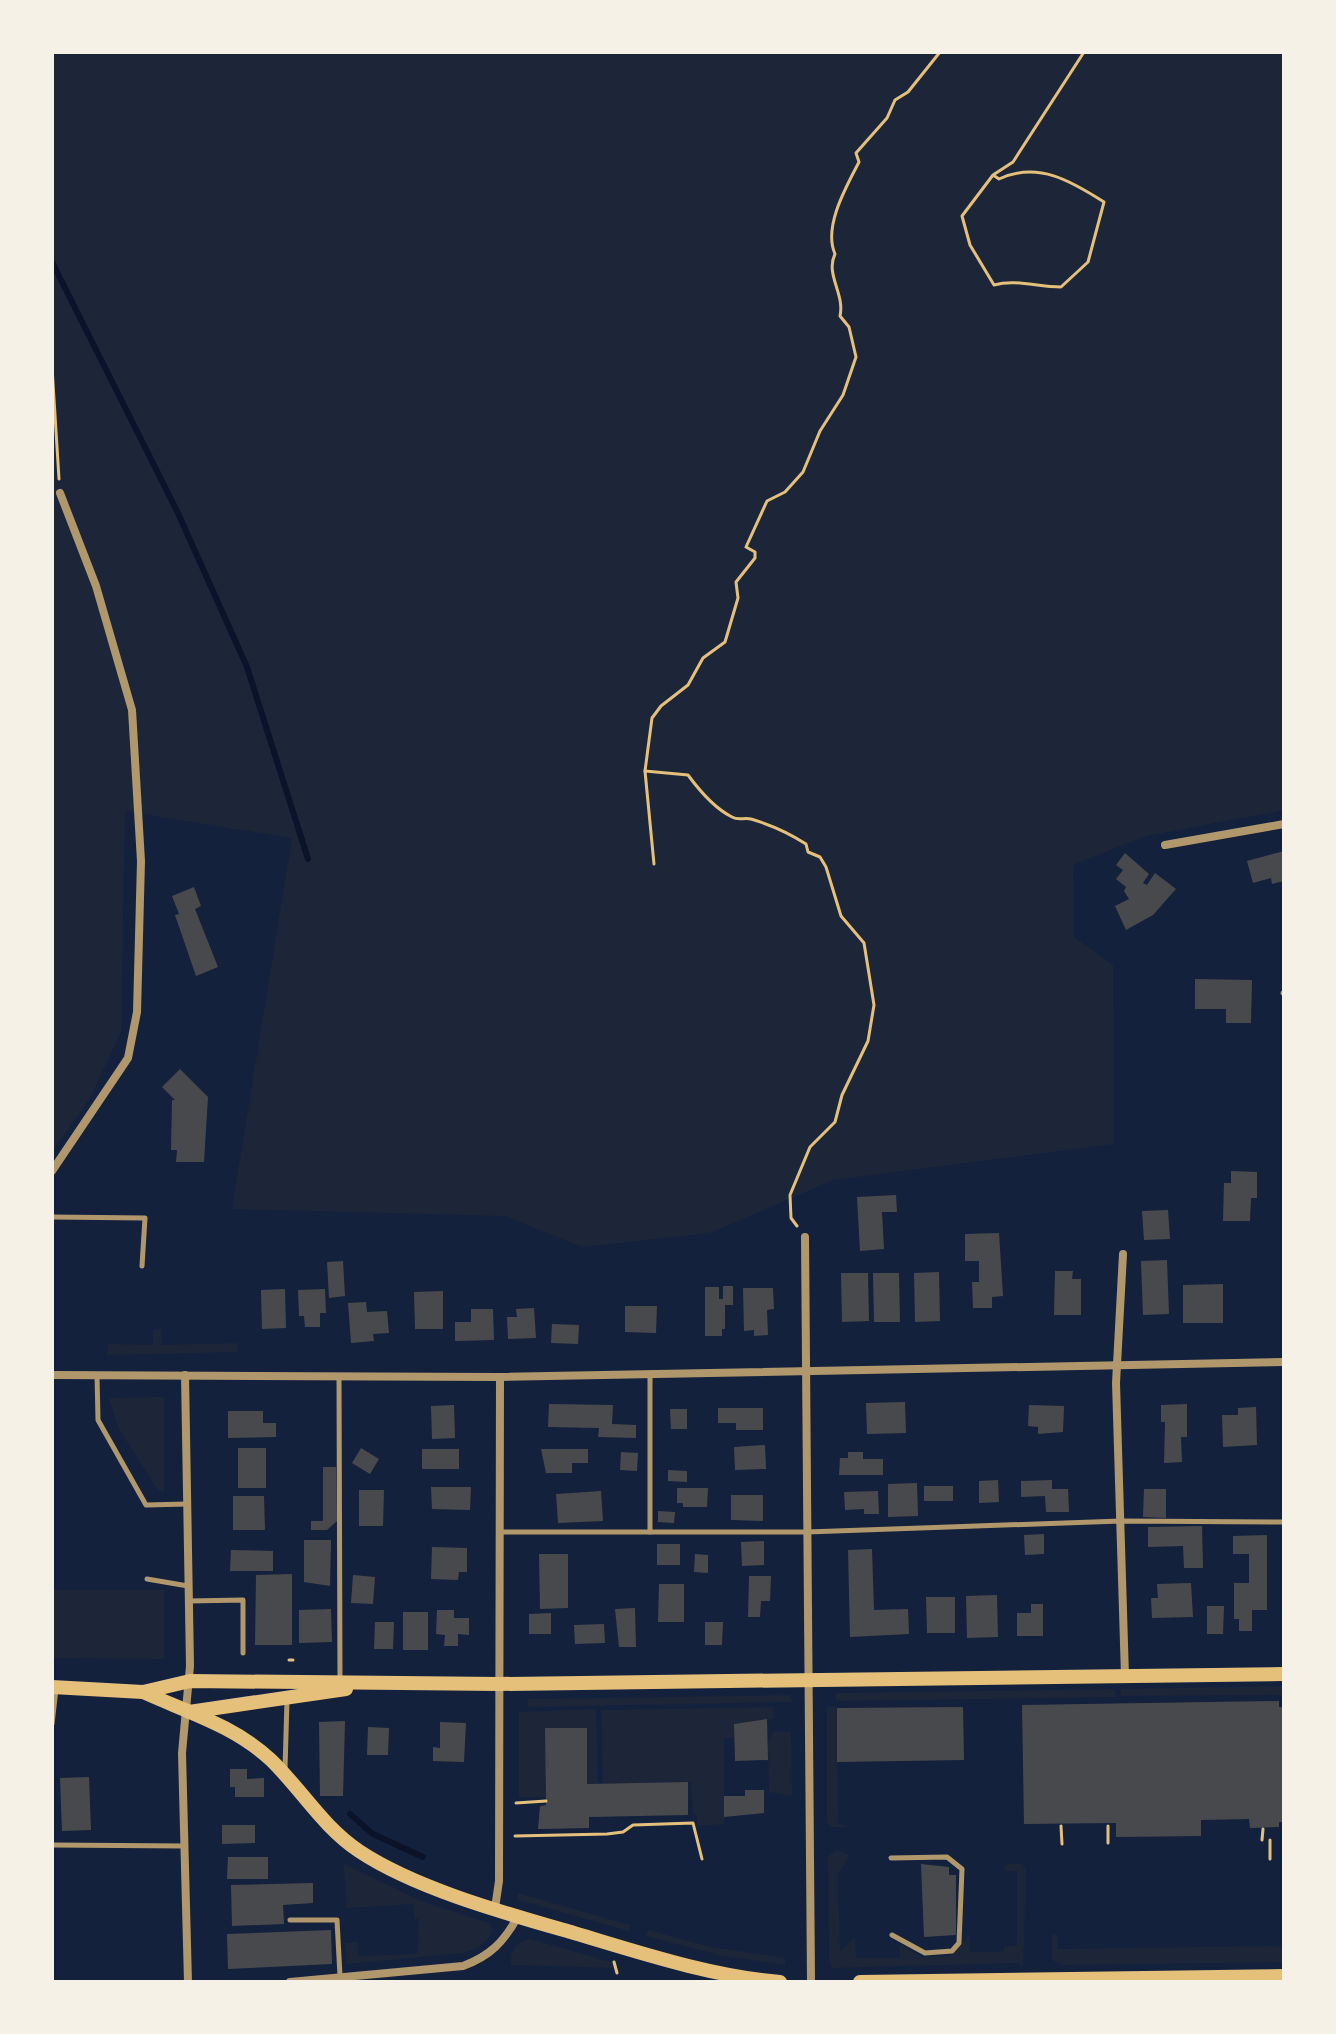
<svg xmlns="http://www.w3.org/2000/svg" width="1336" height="2034" viewBox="0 0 1336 2034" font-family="Manrope,sans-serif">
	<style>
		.green { fill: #1d2539 }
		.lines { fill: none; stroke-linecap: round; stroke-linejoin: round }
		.stream { stroke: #0b132b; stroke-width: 6 }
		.building { fill: #48494c }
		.path { stroke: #e5c07b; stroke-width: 3 }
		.service { stroke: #b1986c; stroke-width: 5 }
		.minor { stroke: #b1986c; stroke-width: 8 }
		.secondary { stroke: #e5c07b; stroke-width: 14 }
	</style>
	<rect width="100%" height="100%" fill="#14213d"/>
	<g class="green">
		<polygon points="52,52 1284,52 1284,810 1146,836 1073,865 1074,937 1113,965 1114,1144 833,1180 710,1233 582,1247 505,1216 232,1209 292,838 125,811 121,1032 91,1096 52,1152"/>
		<polygon points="161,1329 162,1345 237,1343 238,1352 107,1355 108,1344 153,1345 153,1330"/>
		<polygon points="164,1397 164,1492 158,1490 119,1429 109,1398"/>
		<polygon points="52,1590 164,1590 164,1659 52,1658"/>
		<polygon points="1284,1686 1284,1695 1120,1696 1121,1689"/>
		<polygon points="1115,1689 1115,1697 836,1701 836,1693"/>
		<polygon points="789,1695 793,1702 528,1707 528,1699"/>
		<polygon points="827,1706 837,1707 838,1824 853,1827 832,1827 827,1822"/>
		<polygon points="773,1707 773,1719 734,1724 734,1737 724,1739 724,1824 697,1826 697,1815 693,1815 691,1782 603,1784 601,1710"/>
		<polygon points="596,1709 598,1784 587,1784 586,1728 545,1728 545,1797 519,1797 519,1712"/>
		<polygon points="774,1731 791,1732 792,1796 769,1792 768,1743"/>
		<polygon points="837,1850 850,1855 838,1875 840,1951 855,1938 856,1958 900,1958 900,1944 922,1957 950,1956 969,1935 970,1952 1003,1952 1005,1946 1017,1946 1017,1871 1004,1871 1006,1864 1022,1864 1026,1870 1023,1966 1020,1963 832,1968 829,1959 828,1856"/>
		<path d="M344,1864L421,1901L488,1923L493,1929C488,1944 476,1948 463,1953L346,1964L345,1943L358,1942L359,1956L417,1954L419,1919H415L413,1904L346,1908Z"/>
		<polygon points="518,1893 630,1925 629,1931 518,1900"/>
		<polygon points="648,1930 711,1947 785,1958 785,1965 719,1955 646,1936"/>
		<polygon points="1057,1934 1058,1949 1281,1946 1283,1962 1063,1965 1052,1960 1052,1935"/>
		<path d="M530,1939L612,1962L615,1968L511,1965C510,1951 517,1941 530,1939Z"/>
	</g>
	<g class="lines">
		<g class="stream">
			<polyline points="52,262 177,511 247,667 308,859"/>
			<polyline points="350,1814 373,1834 423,1857"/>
		</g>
	</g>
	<g class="building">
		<polygon points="1284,851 1284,881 1272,884 1271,878 1253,883 1247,861"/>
		<polygon points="1125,853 1149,874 1143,883 1147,885 1155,873 1176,889 1153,915 1126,930 1115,906 1129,899 1124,891 1126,887 1116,879 1123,870 1116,865"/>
		<polygon points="194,887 201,906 195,909 218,967 196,976 175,915 179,914 172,896"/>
		<polygon points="1195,979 1252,980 1251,1023 1226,1023 1226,1009 1195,1009"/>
		<polygon points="180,1069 208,1097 204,1162 176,1162 177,1150 171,1150 172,1100 175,1100 162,1087"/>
		<polygon points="1231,1171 1257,1172 1257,1198 1251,1198 1250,1221 1223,1221 1224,1183 1231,1183"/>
		<polygon points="896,1195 897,1212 882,1212 884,1249 860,1251 857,1197"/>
		<polygon points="1168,1210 1170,1239 1144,1240 1142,1211"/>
		<polygon points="999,1233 1003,1296 992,1297 992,1308 973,1308 972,1282 979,1282 979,1261 965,1261 965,1234"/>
		<polygon points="1167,1260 1169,1314 1143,1315 1141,1261"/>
		<polygon points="343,1261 345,1296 329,1298 327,1262"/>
		<polygon points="1055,1271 1073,1271 1072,1279 1081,1279 1081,1315 1054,1315"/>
		<polygon points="939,1272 940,1321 915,1322 914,1273"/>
		<polygon points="841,1273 868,1273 869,1321 842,1322"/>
		<polygon points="873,1273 899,1273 900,1322 874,1322"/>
		<polygon points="1223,1284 1223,1323 1183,1323 1183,1285"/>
		<polygon points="723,1286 733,1286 733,1305 725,1305 725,1329 722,1329 722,1336 705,1336 705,1287 719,1287 719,1299 723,1299"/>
		<polygon points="743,1288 773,1288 774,1309 767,1310 768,1335 754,1336 754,1330 744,1331"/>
		<polygon points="285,1289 286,1328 262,1329 261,1290"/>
		<polygon points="325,1289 326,1313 320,1313 320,1327 305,1327 304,1316 299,1316 298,1290"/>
		<polygon points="443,1291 443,1329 415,1329 414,1292"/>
		<polygon points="366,1302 367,1312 387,1311 389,1333 373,1334 374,1341 351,1343 348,1303"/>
		<polygon points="625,1306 657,1306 656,1333 625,1332"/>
		<polygon points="534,1308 536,1338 508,1339 507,1317 517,1317 516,1309"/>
		<polygon points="471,1309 493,1309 494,1340 455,1341 455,1322 471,1322"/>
		<polygon points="552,1324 579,1325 578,1344 551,1343"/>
		<polygon points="905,1402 906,1433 867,1434 866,1403"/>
		<polygon points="549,1404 613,1405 612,1424 636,1425 636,1438 598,1437 599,1428 548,1427"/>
		<polygon points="1187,1404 1187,1437 1181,1437 1182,1462 1164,1463 1165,1422 1161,1422 1161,1405"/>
		<polygon points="454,1405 455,1438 432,1439 431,1406"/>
		<polygon points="1029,1405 1064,1406 1063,1432 1038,1434 1038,1427 1028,1426"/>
		<polygon points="1256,1407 1257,1445 1223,1447 1222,1415 1238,1415 1238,1408"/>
		<polygon points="718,1408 763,1408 763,1430 736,1430 736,1423 718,1423"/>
		<polygon points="670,1409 687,1409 687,1429 671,1429"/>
		<polygon points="228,1411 263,1411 263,1423 276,1423 276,1437 228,1438"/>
		<polygon points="765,1445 766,1469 735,1470 734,1447"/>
		<rect x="238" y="1448" width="28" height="40"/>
		<polygon points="361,1448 379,1459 370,1474 352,1463"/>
		<rect x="422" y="1449" width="37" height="20"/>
		<polygon points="541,1449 588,1449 588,1463 572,1463 572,1473 546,1473"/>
		<polygon points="621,1452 638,1453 637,1471 620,1470"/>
		<polygon points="848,1452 863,1452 863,1459 883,1459 883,1475 839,1475 840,1458 848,1458"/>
		<polygon points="323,1467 336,1467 337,1521 327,1530 311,1530 311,1521 323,1521"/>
		<polygon points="668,1470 687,1471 687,1482 668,1481"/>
		<polygon points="998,1480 999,1502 979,1503 979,1481"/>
		<polygon points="1052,1480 1052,1489 1068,1489 1069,1512 1046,1512 1045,1496 1021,1497 1021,1481"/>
		<polygon points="917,1483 918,1516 888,1517 888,1484"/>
		<rect x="924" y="1486" width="29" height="15"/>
		<polygon points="431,1487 471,1487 470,1510 432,1509"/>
		<polygon points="677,1488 708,1488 707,1507 683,1507 683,1503 677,1503"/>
		<polygon points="1144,1489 1166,1489 1166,1518 1143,1517"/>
		<polygon points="359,1490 384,1490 383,1526 359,1526"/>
		<polygon points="601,1491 603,1521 558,1523 556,1494"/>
		<polygon points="878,1491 879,1514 864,1514 864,1509 845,1510 844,1492"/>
		<polygon points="731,1495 763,1495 763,1521 731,1520"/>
		<polygon points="233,1496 264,1496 265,1530 233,1530"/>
		<polygon points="658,1511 675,1512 674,1523 658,1522"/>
		<polygon points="1202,1526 1203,1568 1184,1568 1183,1546 1148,1547 1148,1527"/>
		<polygon points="1044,1534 1044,1554 1025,1555 1024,1535"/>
		<polygon points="1267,1535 1267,1610 1252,1610 1252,1631 1239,1631 1239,1619 1234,1619 1234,1583 1249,1583 1249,1554 1233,1554 1233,1536"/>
		<polygon points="304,1540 331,1540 330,1586 304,1582"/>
		<polygon points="764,1541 764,1565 742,1566 741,1542"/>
		<rect x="657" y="1544" width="23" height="21"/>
		<polygon points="432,1547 467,1548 467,1572 459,1572 458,1580 431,1579"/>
		<polygon points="872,1549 874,1610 908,1609 909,1634 850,1637 848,1550"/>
		<polygon points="231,1550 273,1551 273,1571 230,1571"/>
		<polygon points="539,1554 568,1554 568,1608 540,1609"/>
		<polygon points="695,1554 708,1555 708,1573 694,1572"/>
		<polygon points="292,1574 292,1645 255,1645 256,1575"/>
		<polygon points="353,1575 375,1577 373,1604 351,1603"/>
		<polygon points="749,1576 771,1576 770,1601 761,1601 760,1617 748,1617"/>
		<polygon points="1191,1583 1193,1617 1152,1618 1151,1598 1158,1598 1157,1584"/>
		<polygon points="659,1584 684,1584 684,1622 658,1622"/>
		<polygon points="997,1595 998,1637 967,1638 966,1596"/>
		<polygon points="926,1597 955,1597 955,1633 927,1633"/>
		<polygon points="1031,1604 1043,1604 1043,1636 1017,1636 1017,1613 1031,1613"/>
		<polygon points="1207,1606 1224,1606 1223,1634 1207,1634"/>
		<polygon points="635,1608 636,1647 619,1647 615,1609"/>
		<polygon points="331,1609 332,1642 299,1643 299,1610"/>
		<polygon points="437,1610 454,1610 454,1618 469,1618 469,1635 458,1634 458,1646 444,1646 445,1635 436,1634"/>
		<rect x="403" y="1612" width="25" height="38"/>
		<polygon points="551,1613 551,1634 529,1634 529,1614"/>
		<polygon points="375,1622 394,1622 393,1649 374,1649"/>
		<polygon points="705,1622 723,1622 722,1645 705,1645"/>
		<polygon points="604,1624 605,1643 575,1644 574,1625"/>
		<polygon points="1279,1701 1279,1707 1284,1707 1284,1822 1279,1822 1279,1827 1250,1828 1249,1819 1201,1820 1201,1836 1116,1837 1116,1823 1024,1824 1022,1705"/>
		<polygon points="963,1707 964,1760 837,1762 837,1708"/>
		<polygon points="767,1719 768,1760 735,1761 734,1724"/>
		<polygon points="345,1721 343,1796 320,1796 319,1722"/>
		<polygon points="440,1722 466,1723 464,1762 433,1761 433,1747 440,1748"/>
		<polygon points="368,1727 389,1728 388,1755 367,1755"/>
		<polygon points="545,1728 587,1728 587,1784 688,1782 688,1815 589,1817 589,1828 538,1829 540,1806 546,1805"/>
		<polygon points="230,1769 247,1769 247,1779 264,1778 264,1797 235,1797 235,1787 230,1787"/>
		<polygon points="89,1777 91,1830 62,1831 60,1778"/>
		<polygon points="745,1790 764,1790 764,1813 724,1817 724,1796 745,1796"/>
		<polygon points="222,1825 255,1825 255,1843 222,1844"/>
		<polygon points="228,1857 268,1857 268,1879 227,1879"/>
		<polygon points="921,1864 949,1867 949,1875 956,1875 956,1935 924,1937"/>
		<polygon points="313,1883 313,1903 283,1905 284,1924 232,1926 231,1885"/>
		<polygon points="331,1930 332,1964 228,1969 227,1934"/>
	</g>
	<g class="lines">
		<g class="path">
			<path d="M993,175L999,179C1038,161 1071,181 1104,202L1088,262L1061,287C1037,287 1016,279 994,285L970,245L962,216L993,175L1013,162L1084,52"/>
			<polyline points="52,367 59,479"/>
			<path d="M645,771L688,775C699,790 714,808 732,817C739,821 744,817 751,819C768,824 789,833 806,844L808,852L820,857L826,867L841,916L864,943L874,1005L868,1041L842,1095L835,1122L810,1147L790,1195L791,1218L797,1226"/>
			<path d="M654,864L645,771L652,718L661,706L688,685L703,658L725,642L738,598L736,582L755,558V552L746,547L767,501L785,492L803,472L820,431L843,395L856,357L849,327L840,316C845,294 825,274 835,254C823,227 846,187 859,162L856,153L887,118L895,100L908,92L940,52"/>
			<polyline points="289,1660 293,1660"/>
			<polyline points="516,1803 546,1801"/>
			<polyline points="1061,1826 1062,1844"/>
			<polyline points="515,1836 607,1834 623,1832 633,1825 693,1823 702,1859"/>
			<polyline points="1262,1840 1263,1829"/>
			<polyline points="1270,1840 1270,1859"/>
			<polyline points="1108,1843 1108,1826"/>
			<polyline points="614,1962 617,1973"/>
		</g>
		<g class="service">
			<polyline points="1283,993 1284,993"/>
			<polyline points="52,1217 145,1218 142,1266"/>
			<polyline points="97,1375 98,1420 146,1505 187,1504"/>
			<polyline points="339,1376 340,1679"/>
			<polyline points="501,1532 807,1532 1121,1521 1284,1522"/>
			<polyline points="650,1532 650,1373"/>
			<polyline points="147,1579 188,1586"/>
			<polyline points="189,1601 243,1600 243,1653"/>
			<polyline points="52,1724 56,1689"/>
			<polyline points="285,1769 287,1700"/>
			<polyline points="52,1845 184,1846"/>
			<polyline points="891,1858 947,1857 962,1869 959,1943 952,1951 925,1953 892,1935"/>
			<polyline points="290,1920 337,1920 340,1976"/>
		</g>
		<g class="minor">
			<polyline points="1165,845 1284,824"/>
			<polyline points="52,1171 128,1058 137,1012 141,861 132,710 96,586 60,493"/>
			<polyline points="805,1237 811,1982"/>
			<polyline points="1123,1254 1116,1383 1125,1676"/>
			<polyline points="52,1375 500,1377 1284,1362"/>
			<polyline points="185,1375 190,1666 182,1753 188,1982"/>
			<polyline points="495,1908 499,1881 500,1377"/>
			<path d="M290,1982L463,1966C490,1956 504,1942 518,1916"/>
		</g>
		<g class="secondary">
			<polyline points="52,1687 143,1692 190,1681 499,1684 1284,1674"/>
			<path d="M143,1692C187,1712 235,1726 271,1760C302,1790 322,1826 359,1851C416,1889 508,1914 574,1933C641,1953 710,1976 780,1982"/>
			<polyline points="189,1712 346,1689"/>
			<polyline points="860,1982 1284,1976"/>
		</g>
	</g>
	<rect width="1336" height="2034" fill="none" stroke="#f6f1e7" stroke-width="108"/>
</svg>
